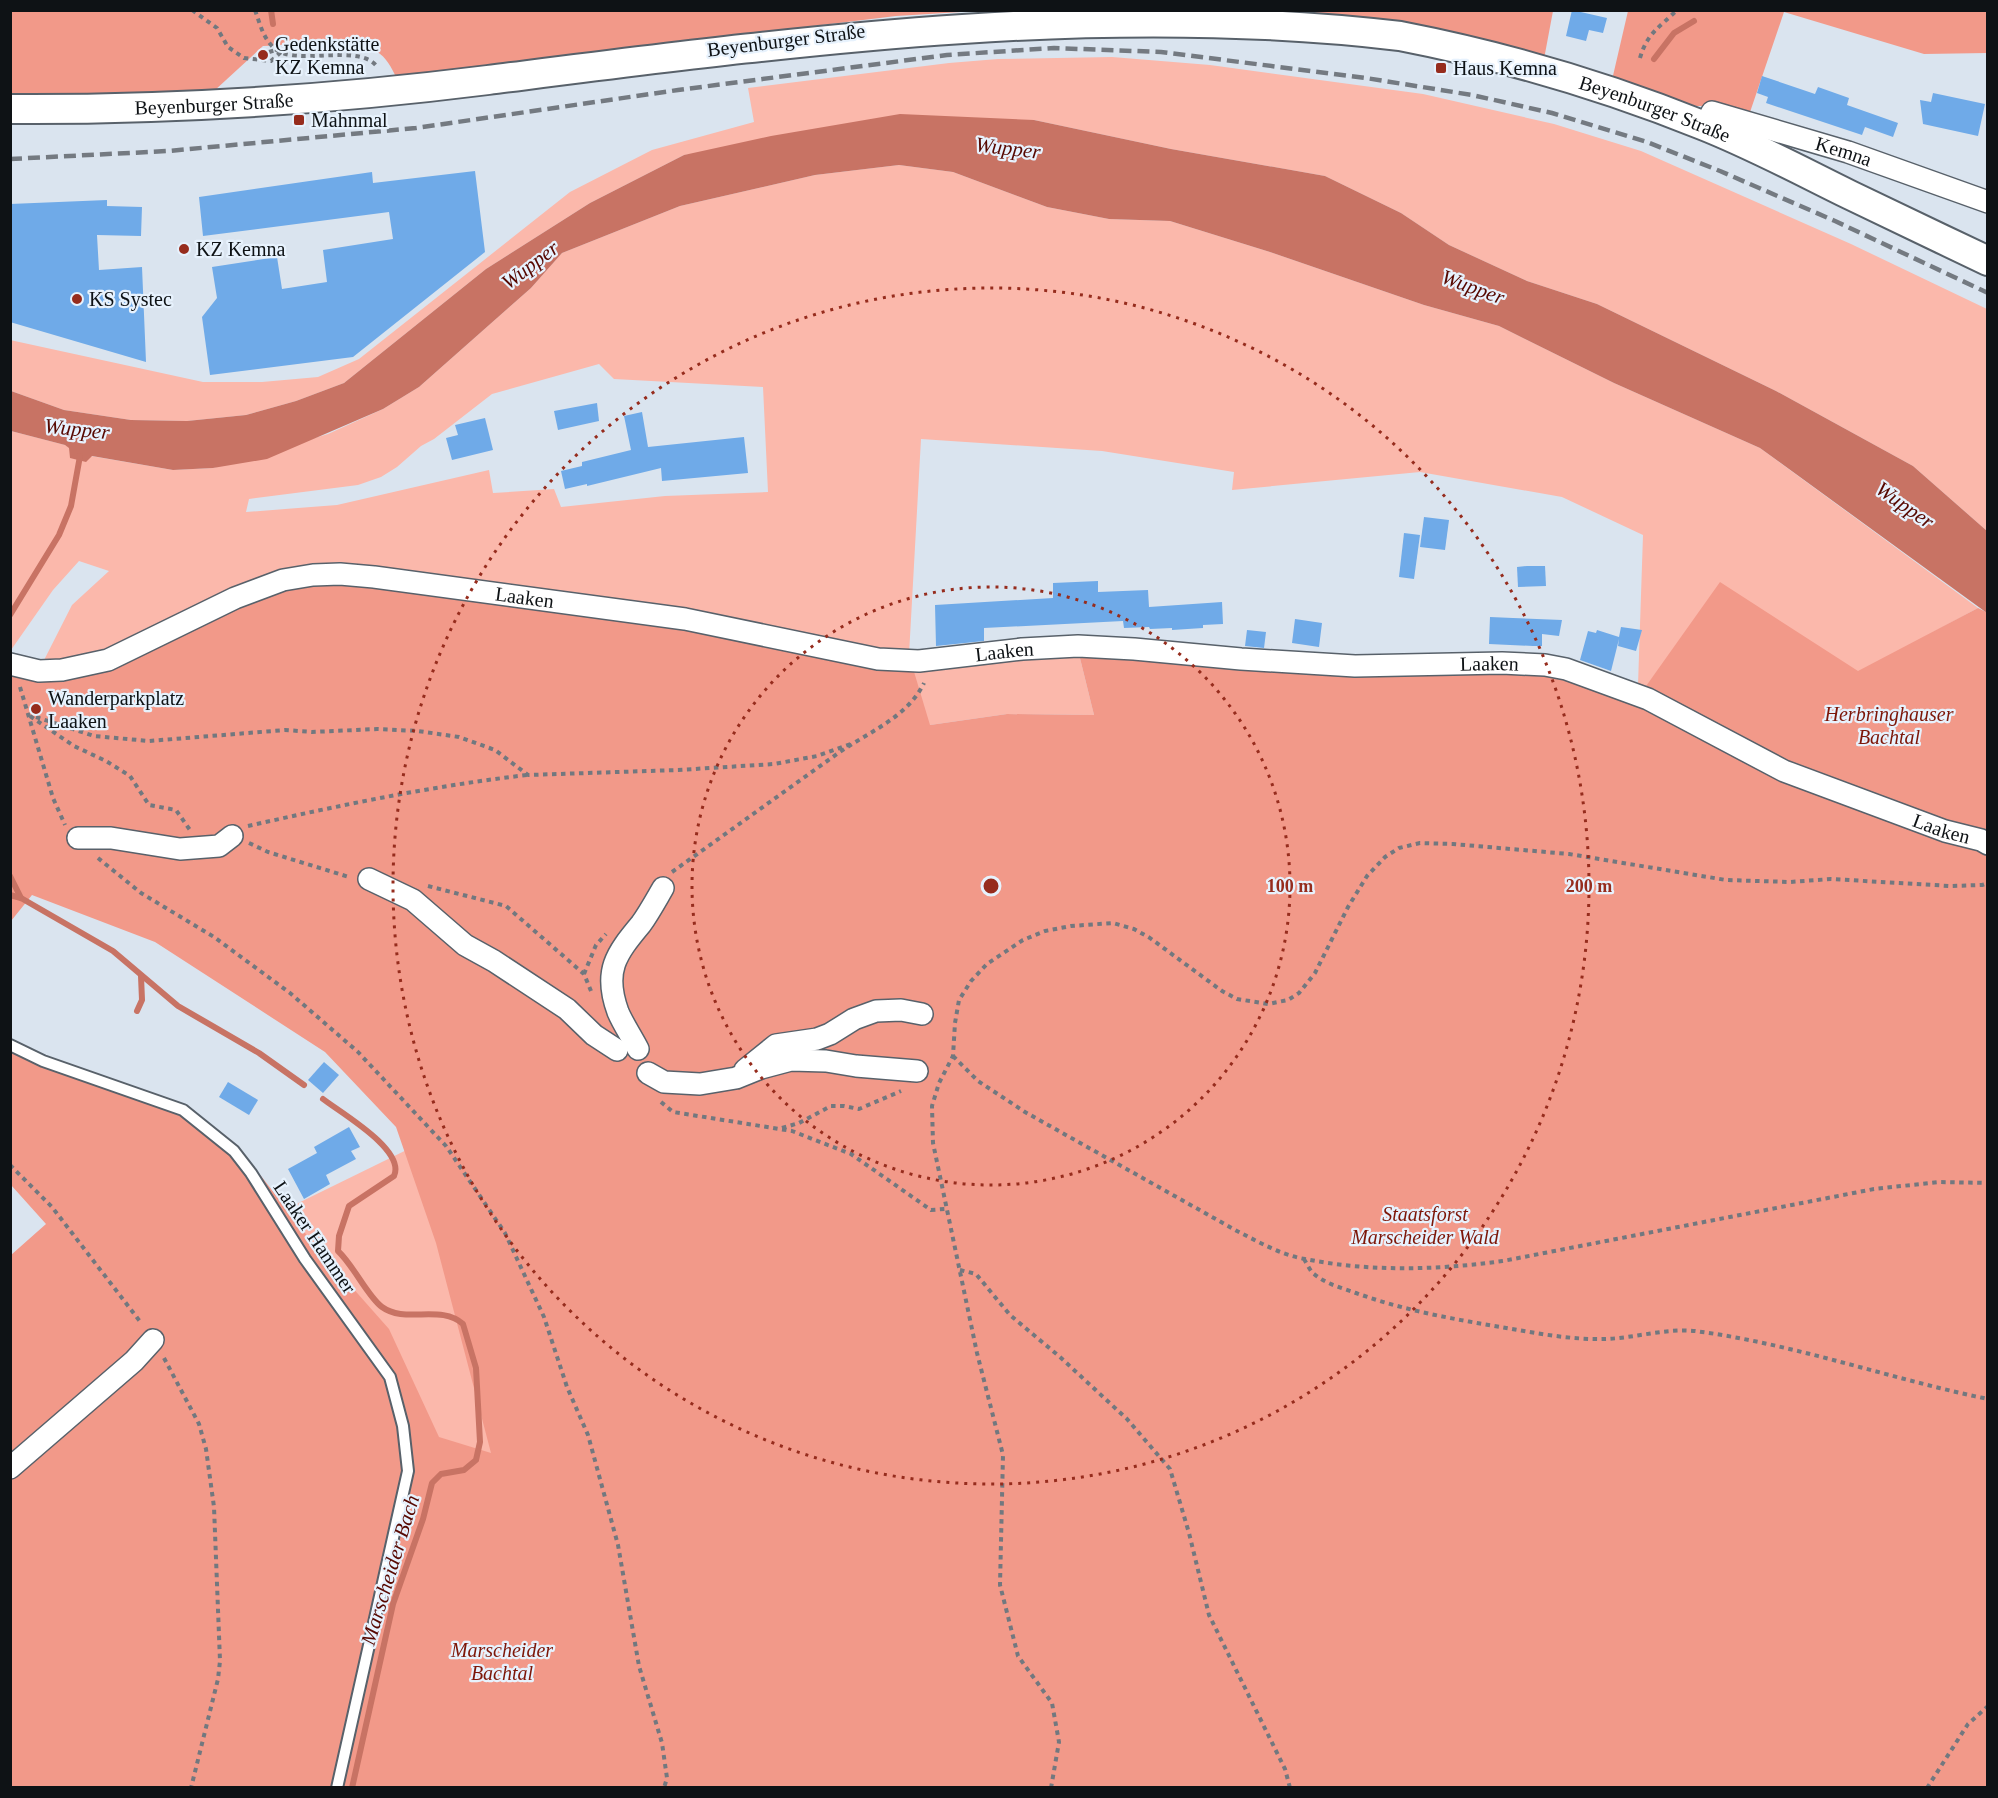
<svg xmlns="http://www.w3.org/2000/svg" width="1998" height="1798" viewBox="0 0 1998 1798" font-family="'Times New Roman',serif">
	<style>
		.green { fill: #fbb8ab; fill-rule: evenodd }
		.forest { fill: #f29989 }
		.water { fill: #c87364 }
		.lines { fill: none; stroke-linecap: round; stroke-linejoin: round }
		.stream { stroke: #c87364; stroke-width: 6 }
		.building { fill: #6faae8 }
		.lane-casing { stroke: #58616a; stroke-width: 14 }
		.street-casing { stroke: #58616a; stroke-width: 24 }
		.secondary-casing { stroke: #58616a; stroke-width: 32 }
		.path { stroke: #72787f; stroke-width: 4; stroke-dasharray: 4.5 4.5; stroke-linecap: butt }
		.lane { stroke: #fff; stroke-width: 10 }
		.street { stroke: #fff; stroke-width: 21 }
		.secondary { stroke: #fff; stroke-width: 28 }
		.rail { stroke: #747a81; stroke-width: 4.5; stroke-dasharray: 12 6; stroke-linecap: butt }
		.ring { fill: none; stroke: #962c1d; stroke-width: 3; stroke-dasharray: 3 6 }
		.poi-dot { fill: #962c1d; stroke: #e7f2fd; stroke-width: 2 }
		.labels { text-anchor: middle; stroke-width: 4.5; stroke-linejoin: round; paint-order: stroke }
		.street-label { font-size: 20px; fill: #0e1215; stroke: #e7f2fd }
		.poi-label { font-size: 20px; fill: #0e1215; stroke: #e7f2fd; text-anchor: start }
		.park-label { font-size: 20px; font-style: italic; fill: #7d1608; stroke: #e7f2fd }
		.water-label { font-size: 21px; font-style: italic; fill: #570801; stroke: #e7f2fd }
		.centre { fill: #962c1d; stroke: #e7f2fd; stroke-width: 3 }
		.ring-label { font-size: 18px; text-anchor: middle; font-weight: bold; fill: #962c1d; stroke: #e7f2fd; stroke-width: 4.5; stroke-linejoin: round; paint-order: stroke }
	</style>
	<rect width="100%" height="100%" fill="#dae4ef"/>
	<g class="green">
		<polygon points="1112,57 1210,65 1423,94 1554,124 1641,151 1851,244 1987,309 1987,531 1913,466 1776,391 1597,304 1527,281 1449,245 1401,213 1325,176 1171,149 1034,120 684,155 590,203 486,269 344,383 296,401 246,415 187,421 131,420 64,410 11,391 10,340 203,382 262,382 318,377 359,359 570,192 652,150 754,122 748,88 949,63 998,59"/>
		<path d="M899,165L953,172L1047,207L1109,219L1170,221L1270,252L1424,305L1499,326L1614,383L1760,448L1978,608L1924,637L1987,871L1638,685L1643,535L1562,497L1420,472L1232,490L1234,472L1102,451L921,439L909,655L1077,646L1094,715L1007,714L930,725L108,659L40,668L72,605L109,571L79,561L53,590L11,650V431L65,445L88,458L91,456L173,470L213,468L328,434L383,409L419,387L531,288L562,253L680,206L815,175ZM599,364L614,379L763,387L768,492L665,496L561,507L554,489L493,493L489,470L337,505L246,512L249,499L358,485L381,477L397,467L421,446L434,439L492,394Z"/>
		<polygon points="431,1138 651,1787 280,1212"/>
	</g>
	<g class="forest">
		<path d="M11,11H977L896,16L396,77C391,67 387,58 376,51C354,37 291,45 263,46L214,91L39,95H11Z"/>
		<polygon points="1275,11 1553,11 1544,59 1395,26"/>
		<polygon points="1628,11 1987,11 1987,53 1924,54 1784,12 1748,118 1709,106 1696,106 1612,80"/>
		<polygon points="318,573 909,655 930,725 1007,714 1094,715 1077,646 1550,666 1639,696 1720,582 1858,671 1978,608 1988,613 1987,1787 11,1787 11,1255 46,1224 11,1185 11,1049 33,1060 34,1063 171,1108 261,1176 312,1242 389,1329 439,1437 491,1453 436,1243 396,1127 325,1052 155,942 32,895 11,921 11,669 63,668"/>
	</g>
	<polygon class="water" points="900,114 1034,120 1171,149 1325,176 1401,213 1449,245 1527,281 1597,304 1776,391 1913,466 1987,531 1987,613 1760,448 1614,383 1499,326 1424,305 1270,252 1170,221 1109,219 1047,207 953,172 899,165 815,175 680,206 562,253 531,288 419,387 383,409 267,459 213,468 173,470 92,456 86,462 70,458 69,448 65,445 11,431 11,391 64,410 131,420 187,421 246,415 296,401 344,383 486,269 590,203 684,155 771,136"/>
	<g class="lines">
		<g class="stream">
			<polyline points="271,10 273,24"/>
			<polyline points="1654,59 1674,33 1694,21"/>
			<polyline points="10,615 59,535 71,506 80,456"/>
			<polyline points="10,876 21,898"/>
			<polyline points="10,895 21,898 113,951 178,1006 259,1053 304,1085"/>
			<polyline points="137,1011 142,1000 141,976"/>
			<path d="M323,1099C341,1113 406,1150 394,1176L349,1206L339,1236L338,1251C354,1266 368,1297 382,1307C405,1324 441,1304 463,1324L476,1368L480,1442L476,1460L464,1470L441,1474L432,1483L423,1519L393,1604L352,1788"/>
		</g>
	</g>
	<g class="building">
		<polygon points="1572,10 1607,18 1603,33 1589,30 1586,41 1566,36"/>
		<polygon points="1762,76 1815,94 1818,87 1849,98 1847,105 1898,123 1893,137 1865,127 1862,135 1766,103 1768,97 1757,93"/>
		<polygon points="1933,93 1985,104 1978,136 1923,124 1920,100 1931,102"/>
		<polygon points="475,171 485,252 353,357 210,375 202,317 217,298 212,267 277,257 282,289 327,282 323,250 393,239 389,212 203,236 199,197 372,172 373,183"/>
		<polygon points="107,200 107,206 142,207 141,236 97,235 99,270 142,267 146,362 10,322 10,204"/>
		<polygon points="597,403 599,421 558,430 554,411"/>
		<polygon points="642,412 648,447 744,437 748,473 662,481 661,468 587,486 587,484 565,489 561,471 582,466 582,462 631,450 624,416"/>
		<polygon points="485,418 493,450 452,460 446,438 458,435 455,425"/>
		<polygon points="1424,517 1449,520 1445,550 1420,547"/>
		<polygon points="1404,533 1420,535 1414,579 1399,577"/>
		<polygon points="1527,566 1545,566 1546,586 1518,587 1517,567"/>
		<polygon points="1098,581 1098,592 1148,590 1149,607 1222,602 1223,624 1203,625 1203,628 1172,630 1172,628 1150,629 1149,627 1124,628 1123,621 984,628 984,641 936,646 935,605 1053,598 1053,583"/>
		<polygon points="1490,617 1513,618 1562,620 1559,636 1542,634 1542,646 1533,646 1489,644"/>
		<polygon points="1295,619 1322,623 1319,647 1292,643"/>
		<polygon points="1621,627 1642,630 1636,651 1618,646 1619,639 1611,671 1580,660 1588,631 1596,633 1597,630 1619,637"/>
		<polygon points="1247,630 1266,632 1264,648 1245,646"/>
		<polygon points="324,1062 339,1075 323,1093 308,1080"/>
		<polygon points="228,1082 258,1100 249,1115 219,1097"/>
		<polygon points="349,1127 360,1147 351,1151 356,1159 326,1175 330,1184 304,1199 288,1169 317,1153 314,1147"/>
	</g>
	<g class="lines">
		<g class="lane-casing">
			<polyline id="lane" points="10,1045 43,1061 183,1110 234,1151 251,1173 305,1259 390,1377 403,1426 408,1471 337,1788"/>
		</g>
		<g class="street-casing">
			<g id="street">
				<path id="s1" d="M1705,126L1712,112L1848,152L1988,202"/>
				<path id="s2" d="M10,664L39,671L62,670L108,660L235,598L283,580L313,575L340,574L374,577L685,619L878,659L919,661L1022,649L1078,646L1134,649L1241,659L1355,666L1502,663L1545,665L1566,669L1648,699L1784,771L1945,831L1981,840L1988,844"/>
				<polyline points="78,838 111,838 180,849 219,846 232,836"/>
				<polyline points="369,879 413,900 465,945 494,961 567,1009 594,1035 617,1050"/>
				<path d="M638,1049C632,1037 623,1024 618,1012C603,971 616,954 641,924C649,913 656,900 663,888"/>
				<polyline points="745,1070 776,1045 817,1039 830,1034 854,1019 876,1011 901,1010 922,1014"/>
				<polyline points="648,1073 664,1082 700,1084 736,1078 761,1068 791,1060 826,1061 856,1066 917,1071"/>
				<polyline points="10,1468 134,1361 153,1340"/>
			</g>
		</g>
		<g class="secondary-casing">
			<g id="secondary">
				<path id="s3" d="M10,109C170,110 329,100 488,80C790,42 1096,0 1400,36C1503,56 1605,86 1702,125C1753,145 1801,171 1850,195C1895,217 1942,239 1988,261"/>
			</g>
		</g>
		<g class="path">
			<polyline points="192,10 217,28 228,47 244,58 271,61 281,52"/>
			<path d="M255,10C260,24 263,38 274,48C295,68 361,41 378,68"/>
			<polyline points="269,52 276,50"/>
			<path d="M1640,58C1647,33 1660,27 1677,10"/>
			<polyline points="20,687 53,798 65,825"/>
			<polyline points="30,716 74,746 106,761 130,776 149,805 176,810 190,830"/>
			<polyline points="36,717 94,736 149,741 285,730 312,732 377,729 418,731 459,737 495,750 528,775 678,770 774,764 817,756 851,744"/>
			<path d="M248,826C341,805 432,786 527,775"/>
			<polyline points="249,843 268,852 349,877"/>
			<polyline points="98,858 141,893 214,937 290,993 358,1052 446,1146 505,1233 544,1317 567,1387 588,1435 618,1545 639,1666 662,1743 667,1778 664,1788"/>
			<path d="M672,872C727,833 782,793 837,754C868,732 907,718 924,683"/>
			<polyline points="428,886 506,906 584,974 591,991"/>
			<polyline points="584,974 596,945 606,934"/>
			<path d="M953,1056L978,1081L1025,1112L1237,1231C1259,1242 1281,1255 1305,1259C1370,1272 1437,1270 1503,1261L1874,1189L1939,1182L1988,1183"/>
			<polyline points="661,1102 673,1112 792,1131 851,1154 931,1210 945,1209"/>
			<polyline points="782,1128 799,1123 831,1106 844,1106 859,1109 901,1091"/>
			<polyline points="10,1165 52,1207 142,1324"/>
			<path d="M1304,1259C1307,1264 1310,1271 1314,1274C1326,1284 1342,1288 1356,1293C1403,1310 1452,1319 1501,1327C1535,1333 1571,1340 1605,1339C1635,1338 1666,1328 1695,1331C1795,1344 1890,1379 1988,1399"/>
			<polyline points="960,1270 976,1274 1010,1315 1060,1357 1127,1419 1170,1469 1189,1533 1209,1615 1285,1769 1290,1788"/>
			<polyline points="164,1358 199,1424 206,1449 214,1507 220,1661 218,1679 191,1788"/>
			<polyline points="1051,1788 1059,1742 1052,1703 1018,1656 1000,1585 1003,1455 977,1353 933,1143 932,1106 939,1083 953,1056 955,1023 959,1000 971,981 987,964 1023,940 1045,931 1071,926 1113,923 1134,929 1150,938 1222,991 1237,999 1268,1004 1288,1000 1299,993 1315,973 1348,907 1367,876 1385,857 1399,848 1420,843 1453,844 1569,854 1726,880 1790,882 1831,879 1950,886 1982,885 1988,883"/>
			<polyline points="1927,1788 1968,1724 1988,1706"/>
		</g>
		<use href="#lane" class="lane"/>
		<use href="#street" class="street"/>
		<use href="#secondary" class="secondary"/>
		<polyline class="rail" points="10,159 168,151 416,128 678,90 947,55 1054,48 1161,52 1366,78 1472,95 1552,113 1647,142 1720,171 1835,221 1988,293"/>
	</g>
	<g class="ring">
		<circle cx="991" cy="886" r="299"/>
		<circle cx="991" cy="886" r="598"/>
	</g>
	<g class="poi-dot">
		<circle cx="263" cy="55" r="6"/>
		<rect x="1435" y="62" width="12" height="12" rx="3"/>
		<rect x="293" y="114" width="12" height="12" rx="3"/>
		<circle cx="184" cy="249" r="6"/>
		<circle cx="77" cy="299" r="6"/>
		<circle cx="36" cy="709" r="6"/>
	</g>
	<g class="labels">
		<g class="street-label">
			<text transform="translate(786 40) rotate(-7)" y="7">Beyenburger Straße</text>
			<text dy="7" stroke="none"><textPath href="#s3" startOffset="204">Beyenburger Straße</textPath></text>
			<text dy="7" stroke="none"><textPath href="#s3" startOffset="1660">Beyenburger Straße</textPath></text>
			<text dy="7" stroke="none"><textPath href="#s1" startOffset="153">Kemna</textPath></text>
			<text dy="7" stroke="none"><textPath href="#s2" startOffset="536">Laaken</textPath></text>
			<text dy="7" stroke="none"><textPath href="#s2" startOffset="1022">Laaken</textPath></text>
			<text dy="7" stroke="none"><textPath href="#s2" startOffset="1508">Laaken</textPath></text>
			<text dy="7" stroke="none"><textPath href="#s2" startOffset="1994">Laaken</textPath></text>
			<text transform="translate(315 1237) rotate(56)" y="7">Laaker Hammer</text>
		</g>
		<g class="poi-label">
			<text x="275" y="51">Gedenkstätte<tspan x="275" dy="23">KZ Kemna</tspan></text>
			<text x="1453" y="75">Haus Kemna</text>
			<text x="311" y="127">Mahnmal</text>
			<text x="196" y="256">KZ Kemna</text>
			<text x="89" y="306">KS Systec</text>
			<text x="48" y="705">Wanderparkplatz<tspan x="48" dy="23">Laaken</tspan></text>
		</g>
		<g class="park-label">
			<text x="1889" y="721">Herbringhauser<tspan x="1889" dy="23">Bachtal</tspan></text>
			<text x="1425" y="1221">Staatsforst<tspan x="1425" dy="23">Marscheider Wald</tspan></text>
			<text x="502" y="1657">Marscheider<tspan x="502" dy="23">Bachtal</tspan></text>
		</g>
		<g class="water-label">
			<text transform="translate(1008 148) rotate(7)" y="7">Wupper</text>
			<text transform="translate(530 265) rotate(-37)" y="7">Wupper</text>
			<text transform="translate(1473 287) rotate(20)" y="7">Wupper</text>
			<text transform="translate(77 429) rotate(6)" y="7">Wupper</text>
			<text transform="translate(1905 505) rotate(35)" y="7">Wupper</text>
			<text transform="translate(390 1570) rotate(-73)" y="7">Marscheider Bach</text>
		</g>
	</g>
	<circle cx="991" cy="886" r="9" class="centre"/>
	<g class="ring-label">
		<text x="1290" y="892">100 m</text>
		<text x="1589" y="892">200 m</text>
	</g>
	<rect width="1998" height="1798" fill="none" stroke="#0e1215" stroke-width="24"/>
</svg>
